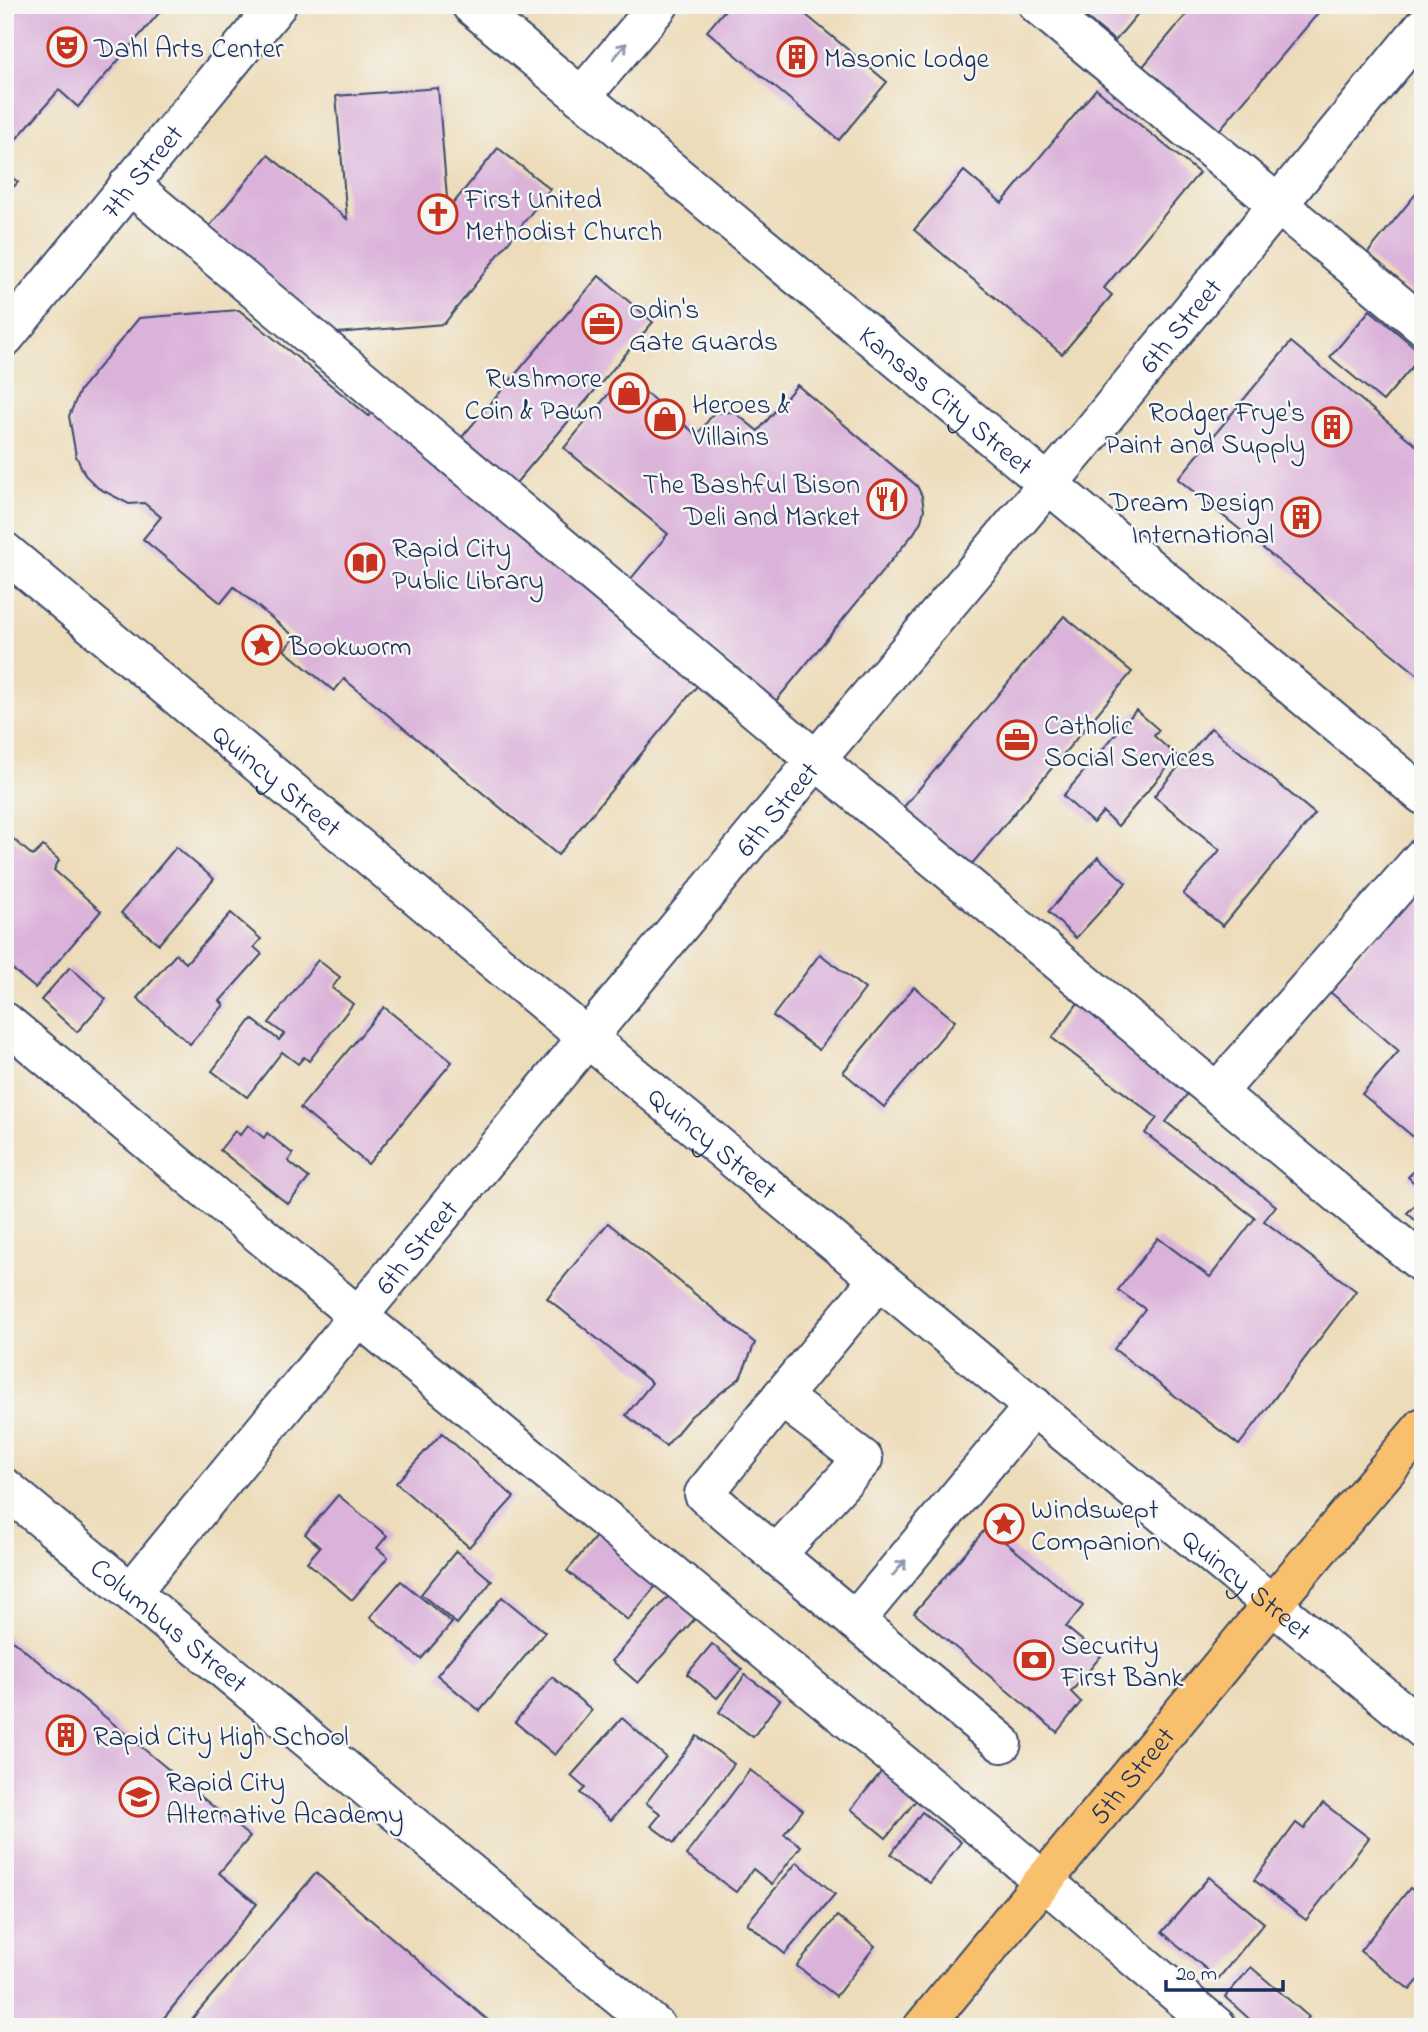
<svg xmlns="http://www.w3.org/2000/svg" width="1428" height="2032" viewBox="0 0 1428 2032" font-family="'Indie Flower',sans-serif">
	<style>
		.building { fill: #dbb3da }
		.lines { fill: none; stroke-linecap: round; stroke-linejoin: round }
		.minor-casing { stroke: #3a496c; stroke-width: 42 }
		.major-casing { stroke: #3a496c; stroke-width: 42 }
		.minor { stroke: #fff; stroke-width: 38 }
		.major { stroke: #f8bf6c; stroke-width: 38 }
		.oneway { stroke: #8d97ae }
		.labels { text-anchor: middle; stroke-width: 5; stroke-linejoin: round; paint-order: stroke }
		.poi-label { font-size: 28px; fill: #1b2f5e; stroke: #f6f6f2; text-anchor: start }
		.street-label { font-size: 28px; fill: #1b2f5e; stroke: #f6f6f2 }
	</style>
	<rect width="100%" height="100%" fill="#f6f6f2"/>
	<filter id="ink" filterUnits="userSpaceOnUse"><feTurbulence type="fractalNoise" baseFrequency=".0143" numOctaves="2"/><feDisplacementMap in="SourceGraphic" scale="14" xChannelSelector="R" yChannelSelector="G"/><feConvolveMatrix kernelMatrix="1 2 1 2 8 2 1 2 1" color-interpolation-filters="sRGB"/></filter>
	<filter id="wash" filterUnits="userSpaceOnUse"><feTurbulence type="fractalNoise" baseFrequency=".00686" numOctaves="4" result="noise"/><feDisplacementMap in="SourceGraphic" scale="28" xChannelSelector="R" yChannelSelector="G"/><feGaussianBlur stdDeviation="1.57" result="paint"/><feColorMatrix in="noise" values="0 0 0 0 0 0 0 0 0 0 0 0 0 0 0 0 0 1.4 0 .05"/><feComposite in="paint" operator="in"/></filter>
	<g filter="url(#wash)">
		<rect width="100%" height="100%" fill="#eddcb9"/>
		<g id="blocks">
			<g class="building">
				<polygon points="5,5 166,5 78,107 59,90 5,152"/>
				<polygon points="729,5 794,5 887,82 839,140 707,31"/>
				<polygon points="1088,5 1145,5 1115,41 1081,13"/>
				<polygon points="1174,5 1325,5 1216,134 1140,70 1186,15"/>
				<polygon points="438,88 448,210 498,148 550,189 444,324 337,333 208,228 268,155 347,219 336,96"/>
				<polygon points="1096,89 1199,173 1104,288 1112,295 1062,354 914,230 964,171 1002,203"/>
				<polygon points="5,172 18,182 5,196"/>
				<polygon points="1423,185 1423,302 1366,255"/>
				<polygon points="599,276 653,322 516,483 462,437"/>
				<polygon points="239,310 369,416 373,411 702,680 558,855 344,679 334,691 284,650 295,637 234,587 221,603 143,539 161,517 144,503 129,504 98,488 85,475 76,456 69,416 80,390 139,318"/>
				<polygon points="1370,310 1423,354 1383,401 1330,357"/>
				<polygon points="1291,342 1423,451 1423,679 1178,479"/>
				<polygon points="624,375 697,435 714,413 734,412 758,431 797,385 917,486 922,496 924,510 921,521 914,533 775,702 629,581 668,534 564,448"/>
				<polygon points="1064,616 1132,672 971,865 903,808"/>
				<polygon points="1136,710 1159,730 1154,736 1177,756 1118,826 1103,812 1093,823 1063,796"/>
				<polygon points="1211,728 1315,814 1223,926 1183,894 1220,850 1154,796"/>
				<polygon points="5,832 33,856 43,846 59,860 54,870 101,911 35,988 5,963"/>
				<polygon points="176,847 214,879 159,944 121,913"/>
				<polygon points="1098,857 1126,883 1076,938 1048,912"/>
				<polygon points="1411,894 1423,904 1423,1145 1362,1094 1399,1051 1329,991"/>
				<polygon points="231,913 261,939 254,947 262,954 220,1001 224,1005 190,1044 137,998 176,954 186,963"/>
				<polygon points="820,954 865,989 819,1050 773,1016"/>
				<polygon points="318,960 340,977 332,988 353,1004 309,1061 304,1057 298,1064 282,1052 247,1097 212,1071 252,1019 279,1040 284,1034 269,1023"/>
				<polygon points="70,967 106,999 77,1032 41,1000"/>
				<polygon points="914,987 955,1021 884,1107 843,1072"/>
				<polygon points="1078,1003 1191,1089 1166,1122 1276,1206 1264,1221 1356,1291 1239,1445 1114,1349 1145,1309 1118,1290 1158,1238 1210,1277 1255,1218 1145,1133 1157,1118 1052,1038"/>
				<polygon points="384,1007 452,1062 368,1164 300,1108"/>
				<polygon points="248,1125 264,1138 267,1133 293,1154 288,1161 309,1178 288,1204 220,1150 235,1131 240,1135"/>
				<polygon points="1423,1162 1423,1191 1408,1177"/>
				<polygon points="1423,1197 1423,1227 1407,1213"/>
				<polygon points="608,1223 755,1343 740,1378 691,1416 666,1446 626,1415 652,1383 547,1298"/>
				<polygon points="442,1433 514,1497 469,1547 396,1483"/>
				<polygon points="338,1495 387,1536 377,1548 388,1557 352,1600 307,1562 320,1547 305,1534"/>
				<polygon points="987,1527 1083,1606 1066,1627 1101,1656 1071,1692 1081,1702 1057,1732 914,1613"/>
				<polygon points="603,1528 663,1577 628,1620 567,1571"/>
				<polygon points="456,1551 492,1581 457,1624 421,1594"/>
				<polygon points="401,1581 452,1623 421,1659 370,1617"/>
				<polygon points="673,1591 699,1614 638,1683 612,1661"/>
				<polygon points="502,1597 545,1632 480,1711 437,1675"/>
				<polygon points="5,1634 250,1837 219,1873 257,1904 163,2019 172,2027 5,2027"/>
				<polygon points="712,1644 742,1669 717,1698 687,1674"/>
				<polygon points="745,1675 780,1700 753,1737 719,1712"/>
				<polygon points="552,1677 592,1710 555,1755 515,1722"/>
				<polygon points="622,1718 666,1757 611,1820 580,1793 585,1788 571,1776"/>
				<polygon points="697,1736 734,1764 674,1843 651,1826 661,1814 646,1803"/>
				<polygon points="750,1770 803,1810 784,1834 801,1846 772,1884 753,1869 736,1892 686,1855"/>
				<polygon points="882,1771 917,1799 886,1838 851,1809"/>
				<polygon points="1323,1803 1369,1838 1306,1920 1254,1880 1296,1823 1304,1829"/>
				<polygon points="922,1812 961,1842 930,1883 891,1854"/>
				<polygon points="797,1862 835,1894 785,1954 747,1923"/>
				<polygon points="316,1873 496,2027 185,2027"/>
				<polygon points="1209,1877 1264,1923 1218,1979 1162,1932"/>
				<polygon points="1410,1888 1423,1898 1423,1975 1410,1990 1360,1951"/>
				<polygon points="837,1916 875,1946 836,1996 797,1966"/>
				<polygon points="1251,1967 1309,2017 1300,2027 1258,2027 1225,1997"/>
			</g>
		</g>
	</g>
	<g filter="url(#ink)">
		<use href="#blocks" fill-opacity="0" stroke="#3a496c" stroke-width="2"/>
		<g class="lines">
			<g class="minor-casing">
				<g id="minor">
					<path id="s1" d="M471,5L1423,795"/>
					<polyline points="1038,5 1423,325"/>
					<polyline points="581,97 659,5"/>
					<polyline points="129,184 816,760 1423,1264"/>
					<path id="s2" d="M5,337L277,5"/>
					<path id="s3" d="M5,552L526,987L1423,1729"/>
					<polyline points="5,1022 358,1316 988,1834 1217,2027"/>
					<polyline points="1217,1092 1423,857"/>
					<polyline points="781,1397 863,1459 776,1555 1002,1743"/>
					<path id="s4" d="M5,1488L656,2027"/>
					<polyline points="776,1555 704,1494 781,1397 879,1279"/>
					<path id="s5" d="M131,1592L816,760L1092,432L1423,27"/>
					<polyline points="855,1621 1034,1406"/>
				</g>
			</g>
			<g class="major-casing">
				<g id="major">
					<path id="s6" d="M923,2027L1273,1603L1423,1427"/>
				</g>
			</g>
			<use href="#minor" class="minor"/>
			<use href="#major" class="major"/>
		</g>
		<defs><path id="oneway-shaft" d="M-6 0H5M1.5-3L5.5 0L1.5 3" fill="none" stroke-width="1.6" stroke-linecap="round" stroke-linejoin="round" transform="scale(1.75)"/></defs>
		<g class="oneway">
			<use href="#oneway-shaft" transform="translate(620 51) rotate(-50)"/>
			<use href="#oneway-shaft" transform="translate(899 1568) rotate(-50)"/>
		</g>
	</g>
	<defs>
		<g id="theatre-ring" transform="scale(2.0125)"><circle r="9.5" fill="#f6f6f2" stroke="#c8321e" stroke-width="1.5"/><path d="M-5-5.5Q0-4 5-5.5V0Q5 5 0 6Q-5 5-5 0ZM-3.3-2.5H-1v1.5H-3.3ZM1-2.5H3.3v1.5H1ZM-2.8 1Q0 5.5 2.8 1Z" fill="#c8321e"/></g>
		<g id="building-ring" transform="scale(2.0125)"><circle r="9.5" fill="#f6f6f2" stroke="#c8321e" stroke-width="1.5"/><path d="M-4-6H4V6H1V3H-1V6H-4ZM-2.5-4.3h1.7v1.8h-1.7ZM.8-4.3h1.7v1.8H.8ZM-2.5-1h1.7V.8h-1.7ZM.8-1h1.7V.8H.8Z" fill="#c8321e"/></g>
		<g id="church-ring" transform="scale(2.0125)"><circle r="9.5" fill="#f6f6f2" stroke="#c8321e" stroke-width="1.5"/><path d="M-1.2-6h2.4v3.5h3.3v2.4h-3.3V6h-2.4V-.1h-3.3v-2.4h3.3Z" fill="#c8321e"/></g>
		<g id="office-ring" transform="scale(2.0125)"><circle r="9.5" fill="#f6f6f2" stroke="#c8321e" stroke-width="1.5"/><path d="M-6-3h4V-5.5h4V-3h4V5H-6ZM-1-4.5V-3h2v-1.5ZM-6 0V1H6V0Z" fill="#c8321e"/></g>
		<g id="shop-ring" transform="scale(2.0125)"><circle r="9.5" fill="#f6f6f2" stroke="#c8321e" stroke-width="1.5"/><path d="M-5-2.5h2.3a2.7 3.5 0 0 1 5.4 0H5L5.5 6h-11ZM-1.5-2.5h3a1.5 2.3 0 0 0-3 0Z" fill="#c8321e"/></g>
		<g id="restaurant-ring" transform="scale(2.0125)"><circle r="9.5" fill="#f6f6f2" stroke="#c8321e" stroke-width="1.5"/><path d="M-5-6h1v4h1v-4h1v4h1v-4h1v5L-1.5 .5V6h-2V.5L-5-1ZM5-6V6H3V1.5H1.5Q1.5-4 5-6Z" fill="#c8321e"/></g>
		<g id="library-ring" transform="scale(2.0125)"><circle r="9.5" fill="#f6f6f2" stroke="#c8321e" stroke-width="1.5"/><path d="M-6-4Q-3-5.5-.7-3.5V5Q-3 3-6 4ZM6-4Q3-5.5 .7-3.5V5Q3 3 6 4Z" fill="#c8321e"/></g>
		<g id="sight-ring" transform="scale(2.0125)"><circle r="9.5" fill="#f6f6f2" stroke="#c8321e" stroke-width="1.5"/><path d="M0-6L1.8-2.2L6-1.7L2.9 1.2L3.7 5.4L0 3.3L-3.7 5.4L-2.9 1.2L-6-1.7L-1.8-2.2Z" fill="#c8321e"/></g>
		<g id="bank-ring" transform="scale(2.0125)"><circle r="9.5" fill="#f6f6f2" stroke="#c8321e" stroke-width="1.5"/><path d="M-6-4H6V4H-6ZM0-2.3a2.3 2.3 0 1 0 0 4.6a2.3 2.3 0 1 0 0-4.6Z" fill="#c8321e"/></g>
		<g id="school-ring" transform="scale(2.0125)"><circle r="9.5" fill="#f6f6f2" stroke="#c8321e" stroke-width="1.5"/><path d="M0-5L7-2L0 1L-7-2ZM-4 1L0 2.5L4 1V4Q0 6-4 4Z" fill="#c8321e"/></g>
	</defs>
	<g fill-rule="evenodd">
		<use href="#theatre-ring" x="67" y="47"/>
		<use href="#building-ring" x="797" y="57"/>
		<use href="#church-ring" x="438" y="214"/>
		<use href="#office-ring" x="602" y="324"/>
		<use href="#shop-ring" x="629" y="393"/>
		<use href="#shop-ring" x="665" y="419"/>
		<use href="#building-ring" x="1332" y="427"/>
		<use href="#restaurant-ring" x="887" y="499"/>
		<use href="#building-ring" x="1301" y="517"/>
		<use href="#library-ring" x="365" y="563"/>
		<use href="#sight-ring" x="262" y="645"/>
		<use href="#office-ring" x="1017" y="740"/>
		<use href="#sight-ring" x="1004" y="1524"/>
		<use href="#bank-ring" x="1034" y="1660"/>
		<use href="#building-ring" x="66" y="1735"/>
		<use href="#school-ring" x="139" y="1797"/>
	</g>
	<g class="labels">
		<g class="poi-label">
			<text x="94" y="57">Dahl Arts Center</text>
			<text x="824" y="67">Masonic Lodge</text>
			<text x="465" y="208">First United<tspan x="465" dy="32">Methodist Church</tspan></text>
			<text x="629" y="318">Odin's<tspan x="629" dy="32">Gate Guards</tspan></text>
			<text x="602" y="387" text-anchor="end">Rushmore<tspan x="602" dy="32">Coin &amp; Pawn</tspan></text>
			<text x="692" y="413">Heroes &amp;<tspan x="692" dy="32">Villains</tspan></text>
			<text x="1305" y="421" text-anchor="end">Rodger Frye's<tspan x="1305" dy="32">Paint and Supply</tspan></text>
			<text x="860" y="493" text-anchor="end">The Bashful Bison<tspan x="860" dy="32">Deli and Market</tspan></text>
			<text x="1274" y="511" text-anchor="end">Dream Design<tspan x="1274" dy="32">International</tspan></text>
			<text x="392" y="557">Rapid City<tspan x="392" dy="32">Public Library</tspan></text>
			<text x="289" y="655">Bookworm</text>
			<text x="1044" y="734">Catholic<tspan x="1044" dy="32">Social Services</tspan></text>
			<text x="1031" y="1518">Windswept<tspan x="1031" dy="32">Companion</tspan></text>
			<text x="1061" y="1654">Security<tspan x="1061" dy="32">First Bank</tspan></text>
			<text x="93" y="1745">Rapid City High School</text>
			<text x="166" y="1791">Rapid City<tspan x="166" dy="32">Alternative Academy</tspan></text>
		</g>
		<g class="street-label">
			<text dy="10" stroke="none"><textPath href="#s2" startOffset="215">7th Street</textPath></text>
			<text dy="10" stroke="none"><textPath href="#s5" startOffset="1645">6th Street</textPath></text>
			<text dy="10" stroke="none"><textPath href="#s1" startOffset="618">Kansas City Street</textPath></text>
			<text dy="10" stroke="none"><textPath href="#s3" startOffset="355">Quincy Street</textPath></text>
			<text dy="10" stroke="none"><textPath href="#s5" startOffset="1015">6th Street</textPath></text>
			<text dy="10" stroke="none"><textPath href="#s3" startOffset="922">Quincy Street</textPath></text>
			<text dy="10" stroke="none"><textPath href="#s5" startOffset="448">6th Street</textPath></text>
			<text dy="10" stroke="none"><textPath href="#s3" startOffset="1615">Quincy Street</textPath></text>
			<text dy="10" stroke="none"><textPath href="#s4" startOffset="214">Columbus Street</textPath></text>
			<text dy="10" stroke="none"><textPath href="#s6" startOffset="327">5th Street</textPath></text>
		</g>
	</g>
	<rect width="1428" height="2032" fill="none" stroke="#f6f6f2" stroke-width="28"/>
	<path d="M1166 1980v10h117v-10" fill="none" stroke="#1b2f5e" stroke-width="3.5"/>
	<text x="1176" y="1980" font-size="21" fill="#1b2f5e" stroke="#f6f6f2" stroke-width="5" paint-order="stroke">20 m</text>
</svg>
